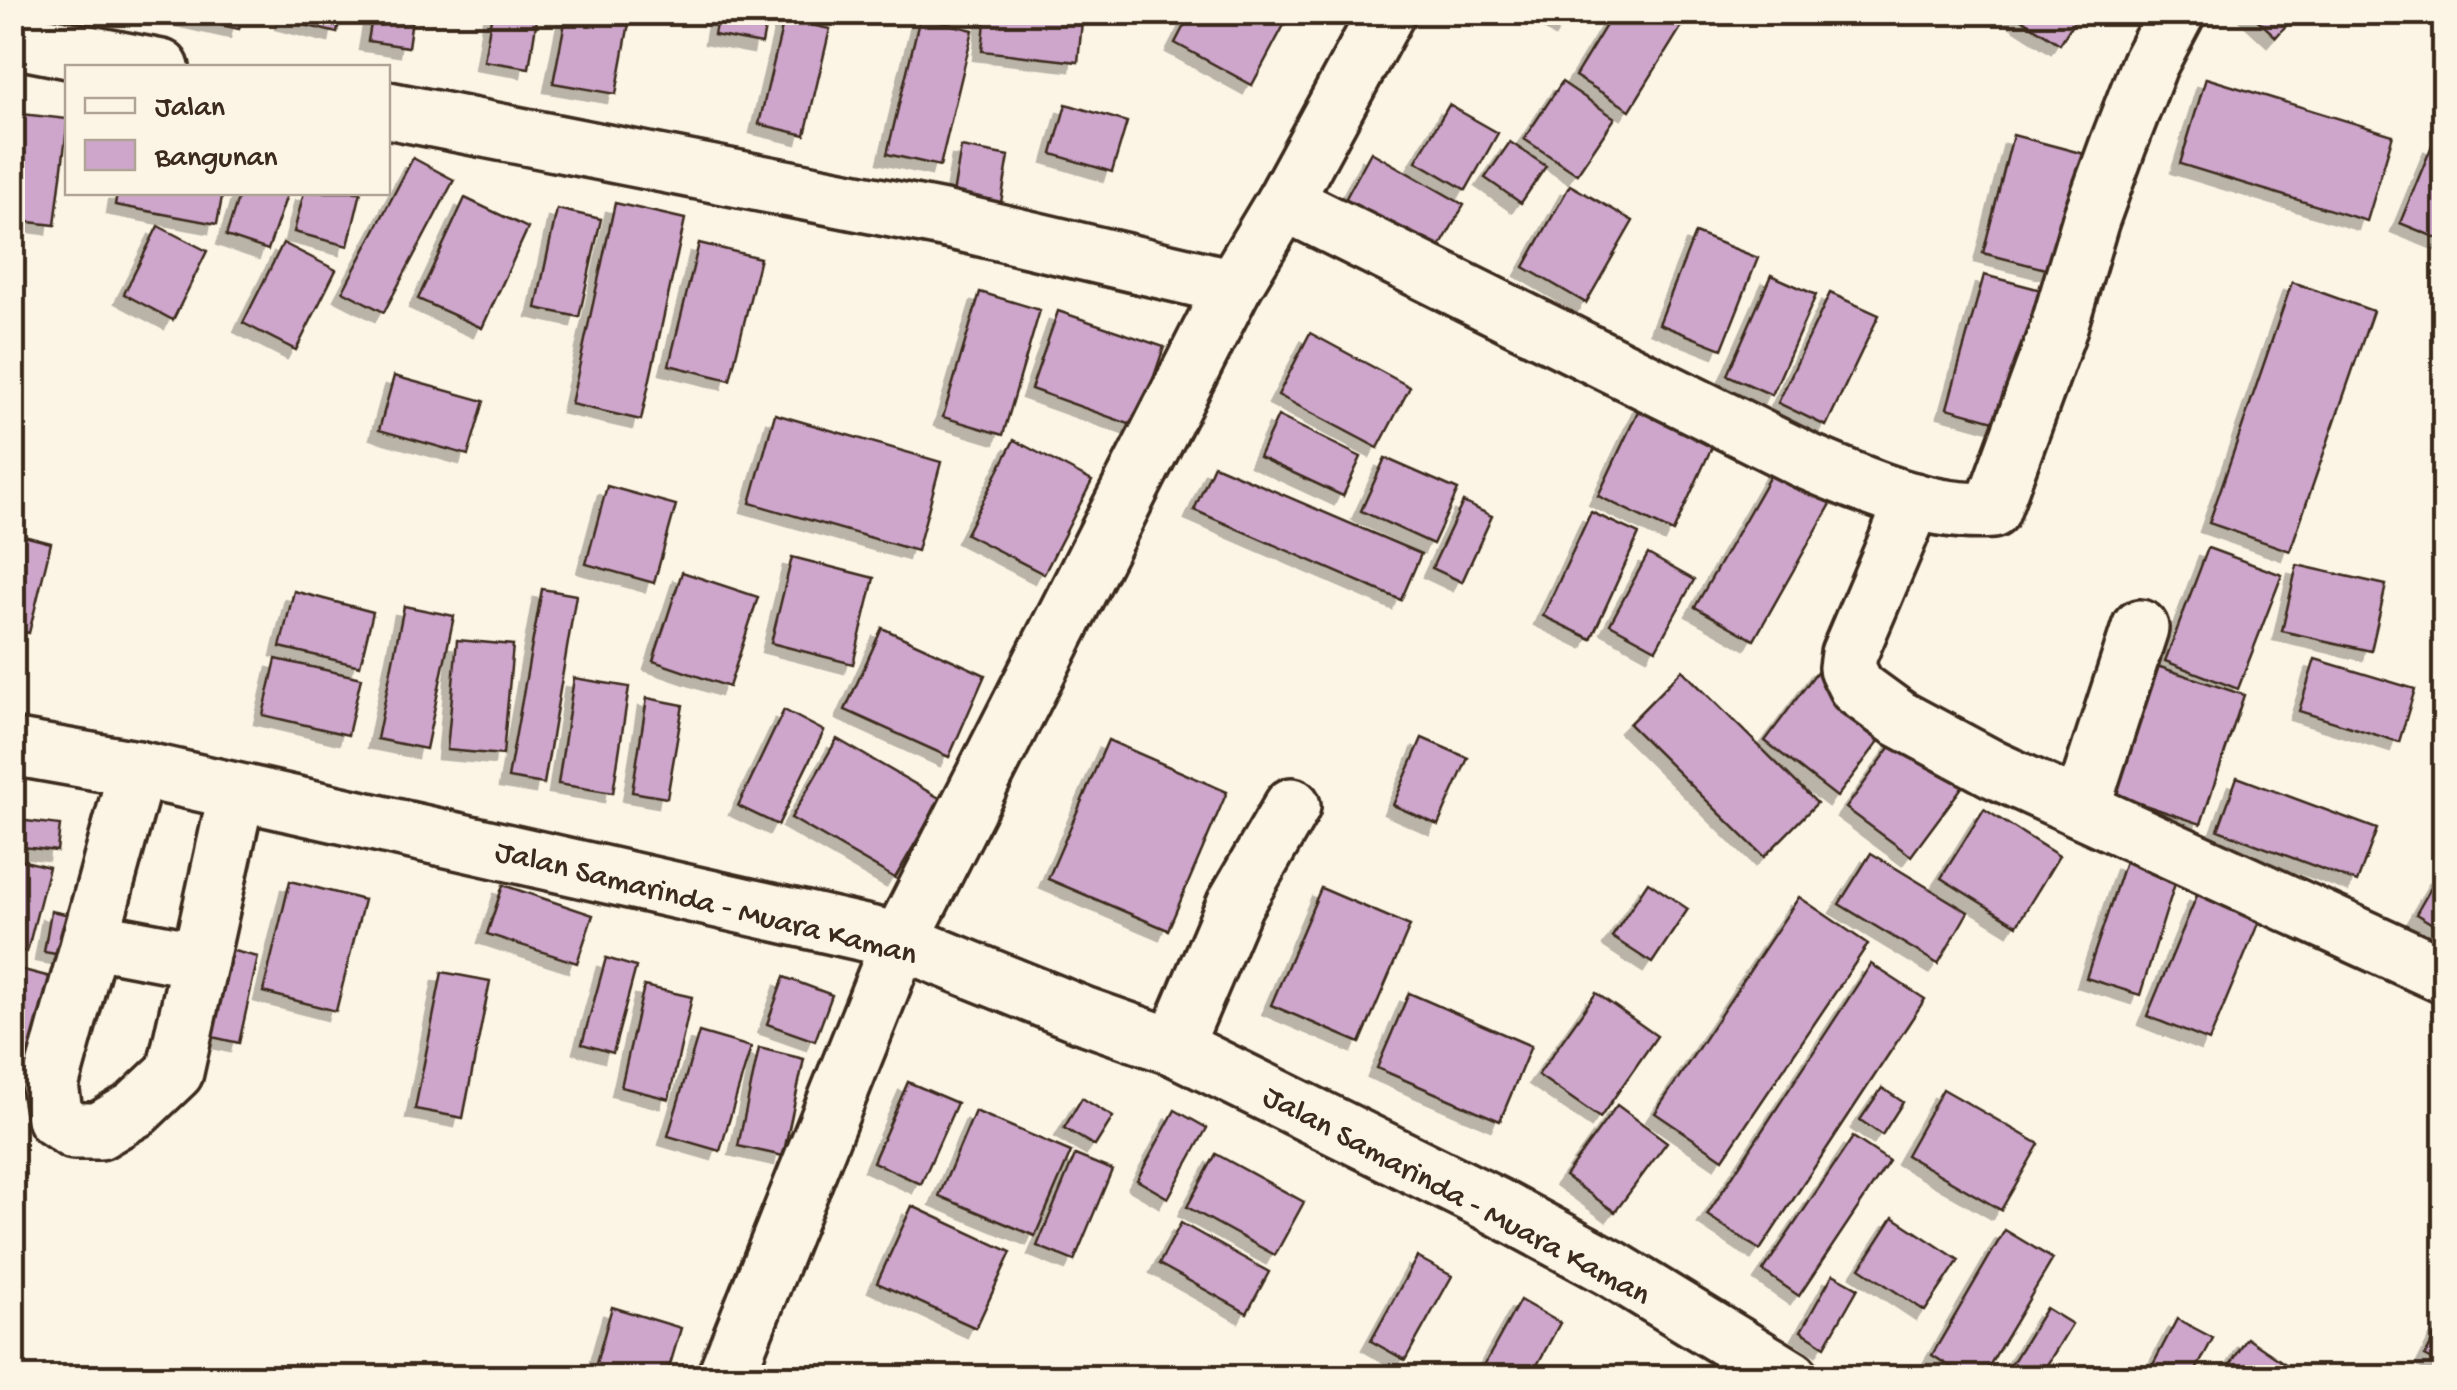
<svg xmlns="http://www.w3.org/2000/svg" width="2457" height="1390" viewBox="0 0 2457 1390" font-family="'Gochi Hand',sans-serif">
	<style>
		.building { fill: #cea5cb; stroke: #3b2a1e; stroke-width: 2.5; filter: url(#shadow) }
		.lines { fill: none; stroke-linecap: round; stroke-linejoin: round }
		.minor-casing { stroke: #3b2a1e; stroke-width: 62 }
		.major-casing { stroke: #3b2a1e; stroke-width: 62 }
		.minor { stroke: #fcf5e5; stroke-width: 55 }
		.major { stroke: #fcf5e5; stroke-width: 55 }
		.labels { text-anchor: middle; stroke-width: 8; stroke-linejoin: round; paint-order: stroke }
		.street-label { font-size: 32px; fill: #3b2a1e; stroke: #fcf5e5 }
	</style>
	<defs>
		<filter id="shadow"><feDropShadow dx="-9" dy="9" stdDeviation="0" flood-color="#0004"/></filter>
	</defs>
	<rect width="100%" height="100%" fill="#fcf5e5"/>
	<filter id="ink" filterUnits="userSpaceOnUse"><feTurbulence type="fractalNoise" baseFrequency=".01" numOctaves="2"/><feDisplacementMap in="SourceGraphic" scale="20" xChannelSelector="R" yChannelSelector="G"/><feConvolveMatrix kernelMatrix="1 2 1 2 8 2 1 2 1" color-interpolation-filters="sRGB"/></filter>
	<g filter="url(#ink)">
		<g class="building">
			<polygon points="181,12 243,12 239,29 181,16"/>
			<polygon points="285,12 341,12 337,33 284,20"/>
			<polygon points="373,12 413,12 408,47 368,41"/>
			<polygon points="492,12 538,12 529,68 484,61"/>
			<polygon points="567,12 631,12 616,94 553,83"/>
			<polygon points="718,12 768,12 762,44 714,35"/>
			<polygon points="986,12 1083,12 1078,62 982,51"/>
			<polygon points="1191,12 1291,12 1252,85 1175,43"/>
			<polygon points="1541,12 1572,12 1564,27"/>
			<polygon points="1614,12 1660,12 1682,26 1630,110 1575,76"/>
			<polygon points="2010,12 2080,12 2060,44"/>
			<polygon points="2249,12 2298,12 2276,37"/>
			<polygon points="920,17 973,30 940,166 887,154"/>
			<polygon points="784,19 830,29 805,135 759,124"/>
			<polygon points="2206,78 2393,135 2367,221 2180,164"/>
			<polygon points="1562,82 1615,118 1577,174 1524,139"/>
			<polygon points="1066,104 1127,122 1112,172 1052,154"/>
			<polygon points="1449,105 1498,133 1466,190 1416,161"/>
			<polygon points="12,113 68,119 55,225 12,220"/>
			<polygon points="2013,135 2088,155 2057,272 1983,253"/>
			<polygon points="1510,142 1546,166 1521,203 1485,178"/>
			<polygon points="2433,143 2444,148 2444,241 2400,223"/>
			<polygon points="961,147 1009,156 998,220 950,212"/>
			<polygon points="1371,152 1464,205 1433,259 1341,207"/>
			<polygon points="413,158 454,180 384,312 343,291"/>
			<polygon points="1570,185 1633,221 1586,303 1524,267"/>
			<polygon points="117,192 223,192 217,224 115,205"/>
			<polygon points="240,192 288,192 268,250 226,236"/>
			<polygon points="304,192 361,192 348,246 294,232"/>
			<polygon points="465,198 528,228 482,328 418,299"/>
			<polygon points="615,203 685,219 641,420 571,404"/>
			<polygon points="557,209 601,219 579,317 536,308"/>
			<polygon points="158,226 207,251 173,320 124,294"/>
			<polygon points="1695,233 1758,258 1722,349 1659,324"/>
			<polygon points="283,243 336,270 296,350 243,323"/>
			<polygon points="699,243 760,258 730,380 669,365"/>
			<polygon points="1771,275 1816,295 1772,395 1727,375"/>
			<polygon points="1984,275 2045,291 2008,425 1947,408"/>
			<polygon points="2292,282 2373,311 2290,551 2209,523"/>
			<polygon points="980,292 1040,310 1003,435 943,417"/>
			<polygon points="1830,293 1879,315 1826,426 1778,403"/>
			<polygon points="1058,311 1164,347 1137,427 1031,389"/>
			<polygon points="1310,333 1410,387 1378,448 1278,395"/>
			<polygon points="394,376 484,401 468,455 379,430"/>
			<polygon points="1648,390 1722,425 1673,532 1598,496"/>
			<polygon points="775,414 941,462 917,551 750,503"/>
			<polygon points="1278,416 1361,457 1343,496 1259,457"/>
			<polygon points="1014,440 1092,481 1044,574 966,534"/>
			<polygon points="1385,458 1458,490 1433,544 1361,511"/>
			<polygon points="1778,462 1836,495 1754,640 1695,607"/>
			<polygon points="1214,465 1421,554 1401,600 1194,510"/>
			<polygon points="607,486 676,505 654,583 586,564"/>
			<polygon points="1463,502 1492,516 1462,582 1432,568"/>
			<polygon points="1591,512 1639,534 1591,639 1543,616"/>
			<polygon points="12,533 51,543 29,633 12,629"/>
			<polygon points="2208,548 2282,575 2238,689 2165,661"/>
			<polygon points="1648,554 1694,580 1656,649 1610,624"/>
			<polygon points="792,557 874,578 853,664 771,643"/>
			<polygon points="2297,565 2386,585 2371,651 2282,631"/>
			<polygon points="682,572 758,597 729,687 653,661"/>
			<polygon points="542,589 576,595 544,784 508,778"/>
			<polygon points="294,591 373,612 360,666 280,647"/>
			<polygon points="404,606 454,616 426,749 377,739"/>
			<polygon points="882,628 985,675 949,757 845,710"/>
			<polygon points="457,640 513,645 503,755 447,750"/>
			<polygon points="276,659 361,678 348,735 263,715"/>
			<polygon points="2315,659 2415,689 2399,742 2299,711"/>
			<polygon points="2154,665 2244,695 2201,824 2112,794"/>
			<polygon points="1821,666 1894,721 1837,797 1765,741"/>
			<polygon points="1682,670 1817,803 1764,857 1629,724"/>
			<polygon points="574,678 629,687 613,793 558,784"/>
			<polygon points="647,698 683,705 667,798 632,792"/>
			<polygon points="784,710 824,731 778,825 738,806"/>
			<polygon points="1905,727 1971,775 1911,856 1846,808"/>
			<polygon points="1422,738 1468,758 1438,825 1393,805"/>
			<polygon points="837,739 941,799 895,878 791,818"/>
			<polygon points="1108,740 1227,792 1168,930 1048,879"/>
			<polygon points="2237,777 2377,829 2357,882 2218,830"/>
			<polygon points="1984,809 2059,856 2017,925 1941,878"/>
			<polygon points="18,820 60,825 57,851 14,846"/>
			<polygon points="1871,853 1968,912 1938,964 1839,904"/>
			<polygon points="12,858 49,867 27,952 12,948"/>
			<polygon points="2125,861 2177,877 2140,995 2086,978"/>
			<polygon points="2439,874 2444,877 2444,931 2416,914"/>
			<polygon points="290,881 364,900 336,1011 263,992"/>
			<polygon points="1648,882 1688,909 1652,963 1612,937"/>
			<polygon points="503,885 593,915 577,963 487,934"/>
			<polygon points="1321,888 1410,926 1360,1043 1271,1005"/>
			<polygon points="2198,893 2260,919 2209,1041 2147,1016"/>
			<polygon points="1799,897 1868,944 1723,1159 1655,1113"/>
			<polygon points="51,911 80,917 73,957 44,952"/>
			<polygon points="209,945 258,957 239,1043 190,1032"/>
			<polygon points="606,958 636,967 613,1053 582,1044"/>
			<polygon points="1871,964 1925,999 1760,1250 1707,1215"/>
			<polygon points="12,967 54,978 28,1073 12,1069"/>
			<polygon points="442,972 490,981 463,1118 415,1109"/>
			<polygon points="784,977 832,995 815,1041 767,1024"/>
			<polygon points="644,986 692,997 669,1099 621,1087"/>
			<polygon points="1409,993 1531,1046 1500,1121 1377,1068"/>
			<polygon points="1596,993 1657,1036 1600,1118 1538,1075"/>
			<polygon points="699,1032 751,1047 720,1151 668,1136"/>
			<polygon points="759,1048 804,1059 783,1156 738,1146"/>
			<polygon points="908,1082 957,1103 921,1184 873,1162"/>
			<polygon points="1882,1088 1903,1102 1882,1135 1860,1120"/>
			<polygon points="1943,1089 2039,1144 2001,1210 1906,1155"/>
			<polygon points="1082,1098 1113,1117 1095,1146 1064,1128"/>
			<polygon points="1617,1105 1667,1142 1615,1212 1565,1176"/>
			<polygon points="1175,1110 1207,1128 1168,1198 1137,1180"/>
			<polygon points="975,1111 1071,1152 1035,1236 939,1196"/>
			<polygon points="1853,1137 1889,1161 1799,1296 1763,1271"/>
			<polygon points="1216,1154 1304,1202 1275,1255 1187,1207"/>
			<polygon points="1075,1155 1112,1170 1074,1261 1037,1246"/>
			<polygon points="912,1206 1011,1252 976,1328 877,1283"/>
			<polygon points="1893,1217 1959,1260 1925,1311 1860,1268"/>
			<polygon points="1181,1223 1269,1272 1247,1313 1159,1264"/>
			<polygon points="2005,1230 2053,1259 1982,1378 1968,1378 1932,1355"/>
			<polygon points="1417,1257 1452,1276 1405,1360 1371,1341"/>
			<polygon points="1833,1274 1858,1288 1825,1346 1801,1331"/>
			<polygon points="1520,1300 1560,1323 1530,1378 1477,1378"/>
			<polygon points="612,1307 681,1328 666,1378 592,1378"/>
			<polygon points="2046,1308 2072,1324 2039,1378 2003,1378"/>
			<polygon points="2444,1318 2444,1366 2425,1356"/>
			<polygon points="2177,1319 2213,1338 2192,1378 2146,1378"/>
			<polygon points="2247,1338 2306,1378 2222,1378"/>
		</g>
		<g class="lines">
			<g class="minor-casing">
				<g id="minor">
					<polyline points="12,39 161,68"/>
					<polyline points="388,110 943,219 1233,287"/>
					<path d="M1284,202L1804,460C1860,484 1930,515 1992,510L2058,330L2091,219L2118,145L2149,65L2177,12"/>
					<polyline points="1914,501 1849,654 1847,668 1857,688 1898,718 1993,769 2444,975"/>
					<polyline points="137,769 50,1086 55,1118 74,1131 99,1131 136,1109 175,1072 237,792"/>
					<polyline points="2081,809 2140,628"/>
					<polyline points="90,939 200,960"/>
					<polyline points="1174,1047 1235,904 1292,806"/>
					<polyline points="725,1378 900,941 1233,287 1284,202 1387,12"/>
				</g>
			</g>
			<g class="major-casing">
				<polyline id="major" points="12,747 137,769 900,941 1083,1015 1174,1047 1496,1206 1611,1268 1791,1378"/>
			</g>
			<use href="#minor" class="minor"/>
			<use href="#major" class="major"/>
		</g>
	</g>
	<g class="labels">
		<g class="street-label">
			<text transform="translate(707 900) rotate(14)" y="11">Jalan Samarinda - Muara Kaman</text>
			<text transform="translate(1458 1193) rotate(28)" y="11">Jalan Samarinda - Muara Kaman</text>
		</g>
	</g>
	<rect width="2457" height="1390" fill="none" stroke="#fcf5e5" stroke-width="50"/>
	<rect x="25" y="25" width="2407" height="1340" fill="none" stroke="#3b2a1e" stroke-width="4" filter="url(#ink)"/>
	<rect x="65" y="65" width="325" height="130" fill="#fcf5e5" stroke="#afa495" stroke-width="2.5"/>
	<rect x="85" y="98" width="50" height="15" fill="#fcf5e5" stroke="#afa495" stroke-width="2.5"/>
	<text x="155" y="115" font-size="30" fill="#3b2a1e">Jalan</text>
	<rect x="85" y="140" width="50" height="30" fill="#cea5cb" stroke="#afa495" stroke-width="2.5"/>
	<text x="155" y="165" font-size="30" fill="#3b2a1e">Bangunan</text>
</svg>
